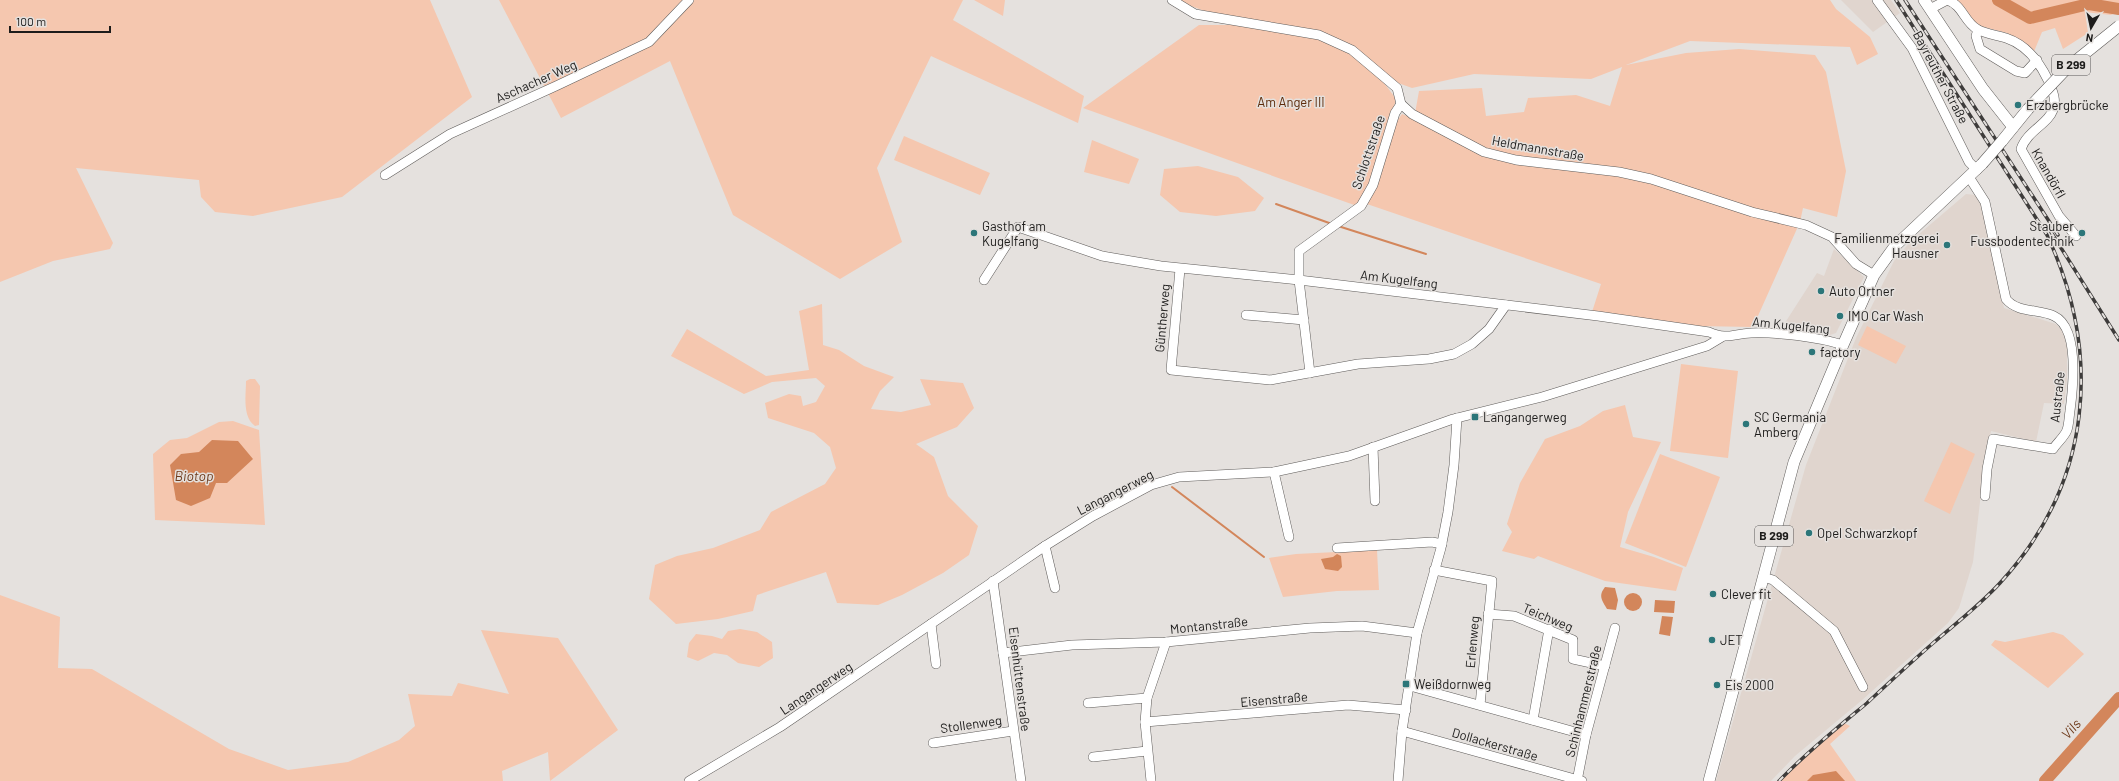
<svg xmlns="http://www.w3.org/2000/svg" width="2119" height="781" viewBox="0 0 2119 781" font-family="Barlow,sans-serif">
	<style>
		.built { fill: #e0d5ce }
		.green { fill: #f5c7af }
		.water { fill: #d3865b }
		.lines { fill: none; stroke-linecap: round; stroke-linejoin: round }
		.stream { stroke: #d3865b; stroke-width: 2 }
		.river { stroke: #d3865b; stroke-width: 12 }
		.minor-casing { stroke: #5f5c5a; stroke-width: 10 }
		.major-casing { stroke: #5f5c5a; stroke-width: 12 }
		.minor { stroke: #fff; stroke-width: 9 }
		.major { stroke: #fff; stroke-width: 11 }
		.rail-casing { stroke: #3e3c3b; stroke-width: 3.5 }
		.rail { stroke: #e5e1de; stroke-width: 2; stroke-dasharray: 6; stroke-linecap: butt }
		.major-bridge-casing { stroke: #5f5c5a; stroke-width: 12; stroke-linecap: butt }
		.major-bridge { stroke: #fff; stroke-width: 11 }
		.poi-dot { fill: #2c7679; stroke: #e5e1de; stroke-width: 1.5 }
		.labels { text-anchor: middle; stroke-width: 3; stroke-linejoin: round; paint-order: stroke }
		.shield { fill: #e5e1de; stroke: #595756; stroke-width: 1 }
		.shield-label { font-size: 12px; font-weight: bold; fill: #1d1c1b }
		.street-label { font-size: 13px; fill: #1d1c1b; stroke: #e5e1de }
		.park-label { font-size: 13px; fill: #5d2b0a; stroke: #e5e1de }
		.poi-label { font-size: 13px; fill: #1d1c1b; stroke: #e5e1de; text-anchor: start }
		.water-label { font-size: 14px; font-style: italic; fill: #6f3c1d; stroke: #e5e1de }
	</style>
	<rect width="100%" height="100%" fill="#e5e1de"/>
	<g class="built">
		<polygon points="1841,0 1891,0 1900,13 1873,32"/>
		<polygon points="1966,194 1975,195 1982,205 2004,308 2056,324 2063,331 2067,348 2067,379 2064,404 2044,403 2036,442 1991,431 1985,459 1973,562 1959,608 1948,623 1861,701 1795,756 1771,781 1716,781 1806,465 1856,338 1894,261 1911,241"/>
		<polygon points="1834,249 1864,277 1836,333 1830,335 1781,329 1817,273 1824,276"/>
	</g>
	<g class="green">
		<polygon points="0,0 430,0 472,97 342,197 253,216 215,212 201,197 199,180 76,168 113,243 110,249 53,261 0,282"/>
		<polygon points="499,0 963,0 953,20 1084,96 1078,123 931,56 877,168 902,242 840,279 733,215 670,61 561,118"/>
		<polygon points="974,0 1005,0 1003,16"/>
		<polygon points="1175,0 1830,0 1836,9 1870,37 1878,54 1857,65 1850,47 1690,41 1626,65 1686,53 1739,49 1815,55 1826,72 1846,171 1837,217 1803,208 1800,222 1753,327 1696,326 1592,312 1601,284 1367,204 1397,121 1402,114 1414,119 1419,91 1482,88 1486,116 1524,112 1528,98 1576,95 1610,106 1622,67 1591,79 1474,74 1412,88 1379,76 1396,99 1380,161 1357,206 1083,108 1199,25 1242,25"/>
		<polygon points="1956,0 2119,0 2119,11 2111,15 2085,12 2088,33 2063,49 2055,28 2042,32 2033,54 2007,33 1976,25"/>
		<polygon points="904,136 990,173 980,195 894,160"/>
		<polygon points="1092,140 1139,159 1129,184 1084,172"/>
		<polygon points="1198,166 1238,177 1264,198 1255,211 1216,216 1180,212 1160,195 1164,169"/>
		<polygon points="822,304 823,345 839,350 864,366 894,377 880,391 871,409 901,412 931,405 920,379 963,383 974,408 957,427 916,444 934,457 948,496 978,526 969,555 943,573 902,595 878,605 837,603 826,572 757,595 753,611 718,619 676,624 649,599 655,565 677,556 713,548 760,530 771,512 825,484 836,468 830,447 814,433 768,418 765,403 789,394 801,396 803,406 816,402 825,386 816,378 772,382 744,394 671,356 687,329 766,376 809,370 799,311"/>
		<polygon points="1867,326 1906,346 1896,364 1858,345"/>
		<polygon points="1681,364 1738,371 1728,458 1670,451"/>
		<path d="M250,379H255L260,386L259,425L255,426C242,417 246,395 246,381Z"/>
		<polygon points="1625,405 1633,437 1661,442 1628,512 1620,547 1654,557 1683,568 1676,591 1605,581 1538,556 1534,559 1502,551 1512,532 1507,524 1520,483 1545,439 1580,426 1603,411"/>
		<polygon points="233,421 259,430 265,525 155,520 153,454 170,440 187,438 219,422"/>
		<polygon points="1951,442 1975,454 1950,514 1924,501"/>
		<polygon points="1660,454 1720,477 1686,567 1625,543"/>
		<polygon points="1377,550 1379,590 1337,591 1283,597 1269,558 1296,554"/>
		<polygon points="0,595 60,617 58,668 92,669 229,749 288,770 348,762 399,740 415,726 408,694 452,696 458,683 509,694 481,630 558,638 618,730 550,781 548,752 502,771 503,781 0,781"/>
		<polygon points="740,629 757,632 772,642 773,658 759,667 738,663 727,655 714,653 698,661 687,657 689,643 696,634 712,636 722,639 728,631"/>
		<polygon points="2053,632 2063,635 2084,654 2048,688 1991,645 1995,640 2005,642"/>
		<polygon points="1842,722 1850,726 1830,744 1856,781 1777,781"/>
	</g>
	<g class="water">
		<polygon points="212,440 238,441 253,459 227,483 216,483 210,498 191,506 176,500 170,465 181,454 199,452"/>
		<polygon points="1337,554 1341,556 1342,567 1338,571 1325,569 1321,559 1333,557"/>
		<path d="M1605,587L1615,588L1618,600L1616,610L1607,609C1602,600 1598,596 1605,587Z"/>
		<circle cx="1633" cy="602" r="9"/>
		<polygon points="1655,600 1675,601 1674,613 1654,612"/>
		<polygon points="1662,616 1673,617 1670,636 1659,634"/>
		<polygon points="1836,771 1845,781 1807,781 1813,775"/>
	</g>
	<g class="lines">
		<g class="stream">
			<polyline points="1276,204 1332,224"/>
			<polyline points="1338,226 1426,254"/>
			<polyline points="1172,487 1264,557"/>
		</g>
		<g class="river">
			<polyline points="1998,0 2030,18 2089,4 2119,9"/>
			<polyline points="2045,781 2119,698"/>
		</g>
		<g class="minor-casing">
			<g id="minor">
				<polyline points="1172,0 1195,14 1319,35 1352,50 1397,88 1401,104 1412,114 1484,152 1516,160 1619,172 1651,179 1752,212 1806,225 1832,237 1856,264 1874,275"/>
				<polyline points="1877,0 1912,48 1969,162 1977,170"/>
				<path d="M1930,9L1947,0C1963,5 1964,22 1977,29C1985,34 1997,35 2006,38C2027,45 2039,61 2048,80C2052,90 2057,99 2053,110C2048,124 2027,131 2021,149L2059,216L2076,236"/>
				<polyline points="1978,30 1976,36 1980,49 2016,71 2025,73 2037,60"/>
				<polyline points="385,175 450,134 556,86 649,42 689,0"/>
				<path d="M1969,177L1985,202L2006,299C2017,313 2040,309 2054,316C2080,328 2073,388 2070,411C2069,417 2069,424 2067,430C2065,436 2057,443 2053,449L1993,439L1987,469L1985,496"/>
				<polyline points="1180,269 1171,370 1270,380 1358,364 1429,359 1454,354 1472,344 1489,329 1506,305"/>
				<path d="M984,280L1018,227L1102,256L1161,266L1299,280L1598,316L1709,332C1727,340 1732,334 1751,333C1776,332 1819,337 1843,345"/>
				<polyline points="1246,315 1304,320"/>
				<polyline points="1310,373 1299,280 1299,251 1361,206 1373,185 1395,113 1401,104"/>
				<polyline points="1373,447 1375,501"/>
				<polyline points="1274,472 1289,537"/>
				<polyline points="1045,546 1055,588"/>
				<polyline points="1337,548 1432,542 1442,544"/>
				<polyline points="1434,570 1492,581 1480,705"/>
				<polyline points="1763,577 1773,580 1834,631 1863,687"/>
				<polyline points="993,581 1021,781"/>
				<polyline points="1488,614 1514,616 1573,640 1573,659 1605,666"/>
				<polyline points="931,624 936,664"/>
				<polyline points="1003,653 1072,645 1166,642 1310,628 1362,626 1417,633"/>
				<polyline points="1410,686 1586,735"/>
				<polyline points="1088,703 1147,698"/>
				<polyline points="1533,720 1549,629"/>
				<polyline points="1145,722 1348,705 1406,710"/>
				<polyline points="1402,731 1582,781"/>
				<polyline points="933,743 1013,731"/>
				<polyline points="1093,757 1147,751"/>
				<polyline points="689,781 780,727 1045,546 1093,516 1151,485 1179,477 1274,472 1349,456 1453,419 1542,397 1707,346 1722,337"/>
				<polyline points="1151,781 1145,722 1147,698 1166,642"/>
				<polyline points="1398,781 1402,731 1417,633 1441,548 1448,512 1454,465 1457,418"/>
				<polyline points="1577,781 1586,735 1615,628"/>
			</g>
		</g>
		<g class="major-casing">
			<g id="major">
				<polyline points="1924,0 1983,89 2013,127"/>
				<polyline points="2002,141 2028,109"/>
				<polyline points="1709,781 1794,462 1843,345 1874,275 1895,246 1982,164"/>
			</g>
		</g>
		<use href="#minor" class="minor"/>
		<use href="#major" class="major"/>
		<g class="rail-casing">
			<g id="rail">
				<polyline points="1905,0 2058,235"/>
				<polyline points="2051,232 2119,340"/>
				<path d="M1779,781C1806,753 1837,728 1867,703C1889,683 1910,663 1932,644C1955,624 1980,605 2000,583C2092,483 2103,355 2047,235L1896,0"/>
			</g>
		</g>
		<use href="#rail" class="rail"/>
		<g class="major-bridge-casing">
			<g id="major-bridge">
				<polyline points="2028,109 2068,67 2119,26"/>
				<polyline points="1982,164 2002,141"/>
			</g>
		</g>
		<use href="#major-bridge" class="major-bridge"/>
	</g>
	<g class="poi-dot">
		<circle cx="2018" cy="105" r="4"/>
		<circle cx="974" cy="233" r="4"/>
		<circle cx="2082" cy="233" r="4"/>
		<circle cx="1947" cy="245" r="4"/>
		<circle cx="1821" cy="291" r="4"/>
		<circle cx="1840" cy="316" r="4"/>
		<circle cx="1812" cy="352" r="4"/>
		<rect x="1471" y="413" width="8" height="8" rx="2"/>
		<circle cx="1746" cy="424" r="4"/>
		<circle cx="1809" cy="533" r="4"/>
		<circle cx="1713" cy="594" r="4"/>
		<circle cx="1712" cy="640" r="4"/>
		<rect x="1402" y="680" width="8" height="8" rx="2"/>
		<circle cx="1717" cy="685" r="4"/>
	</g>
	<g class="labels">
		<g class="shield">
			<rect x="2052" y="55" width="38" height="20" rx="3"/>
			<rect x="1755" y="526" width="38" height="20" rx="3"/>
		</g>
		<g class="shield-label">
			<text x="2071" y="69">B 299</text>
			<text x="1774" y="540">B 299</text>
		</g>
		<g class="street-label">
			<text transform="translate(1941 77) rotate(62)" y="5">Bayreuther Straße</text>
			<text transform="translate(536 81) rotate(-24)" y="5">Aschacher Weg</text>
			<text transform="translate(1538 148) rotate(10)" y="5">Heldmannstraße</text>
			<text transform="translate(1368 152) rotate(-71)" y="5">Schlottstraße</text>
			<text transform="translate(2049 173) rotate(60)" y="5">Knandörfl</text>
			<text transform="translate(1399 279) rotate(7)" y="5">Am Kugelfang</text>
			<text transform="translate(1162 318) rotate(-85)" y="5">Güntherweg</text>
			<text transform="translate(1791 325) rotate(6)" y="5">Am Kugelfang</text>
			<text transform="translate(2057 397) rotate(-84)" y="5">Austraße</text>
			<text transform="translate(1115 492) rotate(-27)" y="5">Langangerweg</text>
			<text transform="translate(1548 617) rotate(23)" y="5">Teichweg</text>
			<text transform="translate(1209 625) rotate(-6)" y="5">Montanstraße</text>
			<text transform="translate(1472 642) rotate(-85)" y="5">Erlenweg</text>
			<text transform="translate(1020 679) rotate(83)" y="5">Eisenhüttenstraße</text>
			<text transform="translate(816 688) rotate(-34)" y="5">Langangerweg</text>
			<text transform="translate(1274 699) rotate(-5)" y="5">Eisenstraße</text>
			<text transform="translate(1583 701) rotate(-76)" y="5">Schinhammerstraße</text>
			<text transform="translate(971 724) rotate(-8)" y="5">Stollenweg</text>
			<text transform="translate(1495 744) rotate(16)" y="5">Dollackerstraße</text>
		</g>
		<g class="park-label">
			<text x="1291" y="107">Am Anger III</text>
		</g>
		<g class="poi-label">
			<text x="2026" y="110">Erzbergbrücke</text>
			<text x="982" y="231">Gasthof am<tspan x="982" dy="15">Kugelfang</tspan></text>
			<text x="2074" y="231" text-anchor="end">Stauber<tspan x="2074" dy="15">Fussbodentechnik</tspan></text>
			<text x="1939" y="243" text-anchor="end">Familienmetzgerei<tspan x="1939" dy="15">Hausner</tspan></text>
			<text x="1829" y="296">Auto Ortner</text>
			<text x="1848" y="321">IMO Car Wash</text>
			<text x="1820" y="357">factory</text>
			<text x="1483" y="422">Langangerweg</text>
			<text x="1754" y="422">SC Germania<tspan x="1754" dy="15">Amberg</tspan></text>
			<text x="1817" y="538">Opel Schwarzkopf</text>
			<text x="1721" y="599">Clever fit</text>
			<text x="1720" y="645">JET</text>
			<text x="1414" y="689">Weißdornweg</text>
			<text x="1725" y="690">Eis 2000</text>
		</g>
		<g class="water-label">
			<text x="194" y="481">Biotop</text>
			<text transform="translate(2071 729) rotate(-48)" y="5">Vils</text>
		</g>
	</g>
	<g transform="translate(2091 28) rotate(189)" stroke="#e5e1de" stroke-width="3" paint-order="stroke">
	<path d="M0-3L7 15L0 10L-7 15Z" fill="#1d1c1b"/>
	<text y="-6" font-size="11" font-weight="bold" text-anchor="middle" fill="#1d1c1b">N</text>
	</g>
	<path d="M10 26v6h100v-6" fill="none" stroke="#1d1c1b" stroke-width="2"/>
	<text x="16" y="26" font-size="12" fill="#1d1c1b" stroke="#e5e1de" stroke-width="3" paint-order="stroke">100 m</text>
</svg>
